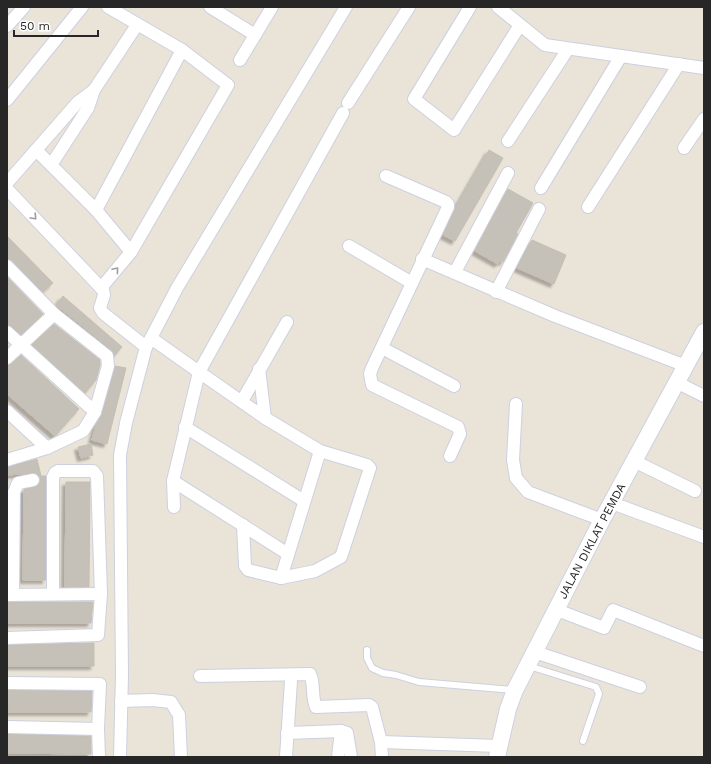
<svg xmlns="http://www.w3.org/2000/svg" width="711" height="764" viewBox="0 0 711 764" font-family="'Work Sans',sans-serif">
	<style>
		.building { fill: #c5c0b8; stroke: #c4bfb2; filter: url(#shadow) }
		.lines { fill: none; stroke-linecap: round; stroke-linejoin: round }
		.service-casing { stroke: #cdd0e0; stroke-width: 8 }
		.minor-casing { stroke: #cdd0e0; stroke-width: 14 }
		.tertiary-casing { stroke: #cdd0e0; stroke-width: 18 }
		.service { stroke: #fff; stroke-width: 6 }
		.minor { stroke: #fff; stroke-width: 12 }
		.tertiary { stroke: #fff; stroke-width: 16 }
		.oneway { stroke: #9e9e9e }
		.labels { text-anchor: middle; stroke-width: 4; stroke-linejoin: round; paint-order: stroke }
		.street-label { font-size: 12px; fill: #272727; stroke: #fff }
	</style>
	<defs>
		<filter id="shadow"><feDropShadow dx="-3.5" dy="3.5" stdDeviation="1" flood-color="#0004"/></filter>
	</defs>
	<rect width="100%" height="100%" fill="#eae3d8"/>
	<g class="building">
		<polygon points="489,150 503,158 455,241 443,235 455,209"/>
		<polygon points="508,189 533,203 516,233 518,234 503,262 500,261 498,264 475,251"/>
		<polygon points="7,236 53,283 43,292 12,261 7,259"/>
		<polygon points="532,240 566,255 554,284 517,268"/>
		<polygon points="7,277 43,314 21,335 12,326 7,325"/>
		<polygon points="63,296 122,347 114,356 112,350 56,305"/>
		<polygon points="54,324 100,360 100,365 96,380 85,393 32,345"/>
		<polygon points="21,355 79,409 55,436 7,394 7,365 12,363"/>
		<polygon points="115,366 126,368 107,444 92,440 96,425 102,414"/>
		<polygon points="91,444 93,455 81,458 78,447"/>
		<polygon points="37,459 41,476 46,476 46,580 23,580 24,489 38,486 40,479 35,473 7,475 7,467"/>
		<polygon points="66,482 90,482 89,587 65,587"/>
		<polygon points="7,602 93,602 91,623 7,623"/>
		<polygon points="94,643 94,666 7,666 7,645"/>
		<polygon points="7,690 92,691 91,712 8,712"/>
		<polygon points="7,734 91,736 91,754 7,753"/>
	</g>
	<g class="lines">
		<g class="service-casing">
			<g id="service">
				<polyline points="367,650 367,658 372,668 383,673 396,675 419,682 513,690"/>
				<polyline points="529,666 596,687 599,694 583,741"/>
			</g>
		</g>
		<g class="minor-casing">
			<g id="minor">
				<polyline points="210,7 255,35"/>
				<polyline points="470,7 414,99 454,130 520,25"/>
				<polyline points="498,7 545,45 704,68"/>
				<polyline points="7,26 24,7"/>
				<polyline points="240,60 272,7"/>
				<polyline points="7,100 82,7"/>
				<polyline points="348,103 409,7"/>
				<polyline points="508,141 568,49"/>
				<polyline points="684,148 704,119"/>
				<polyline points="36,150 96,210 131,252"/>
				<polyline points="51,165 88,108 94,90 137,25"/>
				<polyline points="386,176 446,202 448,204 448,207 372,368 370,374 372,385 458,427 460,434 450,456"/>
				<polyline points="7,183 78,102 94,90"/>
				<polyline points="541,188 621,56"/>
				<polyline points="7,189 103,290 104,295 100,308 103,313 146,347"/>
				<polyline points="588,207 679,64"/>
				<polyline points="96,210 182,50"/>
				<polyline points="349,246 412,283"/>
				<polyline points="422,259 555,316 686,366"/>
				<polyline points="7,266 54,314 107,356 108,366 95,412 83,431 47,448 7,460"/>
				<polyline points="455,272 508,173"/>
				<polyline points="101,288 131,252 228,85 182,50 108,7"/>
				<polyline points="496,292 539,209"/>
				<polyline points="7,332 95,412"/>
				<polyline points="151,338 199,372 173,481 174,507"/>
				<polyline points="382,348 454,386"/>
				<polyline points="7,358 54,314"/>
				<polyline points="259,369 265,418"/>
				<polyline points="678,383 704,396"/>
				<polyline points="242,401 287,322"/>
				<polyline points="516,404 513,460 516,478 528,492 602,520"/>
				<polyline points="7,411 47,448"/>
				<polyline points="185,427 304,501"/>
				<polyline points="634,461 695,491"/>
				<polyline points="173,481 288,554"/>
				<polyline points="612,503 704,537"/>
				<polyline points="243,525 245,566 248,570 281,578 320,451"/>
				<polyline points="281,578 315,571 341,557 370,468 367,465 320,451 265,418 199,372 343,113"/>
				<polyline points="13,594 14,492 18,483 33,480"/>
				<polyline points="7,595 101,594"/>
				<polyline points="557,610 604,628 613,610 704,646"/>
				<polyline points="7,638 98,635 101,594 97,476 93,471 58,471 55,473 53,477 53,593"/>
				<polyline points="535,652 640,687"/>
				<path d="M200,676L310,674C315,684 311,697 316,707L369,705L372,707L381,742L382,757"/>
				<polyline points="7,683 100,684 98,729 99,757"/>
				<polyline points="121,701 152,700 171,702 179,715 181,757"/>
				<polyline points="7,727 98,729"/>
				<polyline points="287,733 341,731 347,733 351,757"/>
				<polyline points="381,742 499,746"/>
				<polyline points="120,757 122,675 120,455 126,423 146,347 151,338 177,288 346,7"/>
				<polyline points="286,757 291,681"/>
				<polyline points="338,757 341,731"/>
			</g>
		</g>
		<g class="tertiary-casing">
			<polyline id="tertiary" points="497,757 508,709 515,690 602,520 704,332"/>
		</g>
		<use href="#service" class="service"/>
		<use href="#minor" class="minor"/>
		<use href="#tertiary" class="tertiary"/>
	</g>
	<defs><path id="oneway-chevron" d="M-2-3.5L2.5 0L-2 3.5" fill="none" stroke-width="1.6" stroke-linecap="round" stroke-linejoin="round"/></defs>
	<g class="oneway">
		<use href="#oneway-chevron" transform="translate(34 217) rotate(47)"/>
		<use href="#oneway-chevron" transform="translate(116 270) rotate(-50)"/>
	</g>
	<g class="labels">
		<g class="street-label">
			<text transform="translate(592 541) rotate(-62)" y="4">JALAN DIKLAT PEMDA</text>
		</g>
	</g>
	<rect width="711" height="764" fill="none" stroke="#272727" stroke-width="16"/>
	<path d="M14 30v6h84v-6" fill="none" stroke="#272727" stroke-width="2"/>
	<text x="20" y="30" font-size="12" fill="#272727" stroke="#ffffff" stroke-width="3" paint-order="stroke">50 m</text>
</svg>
